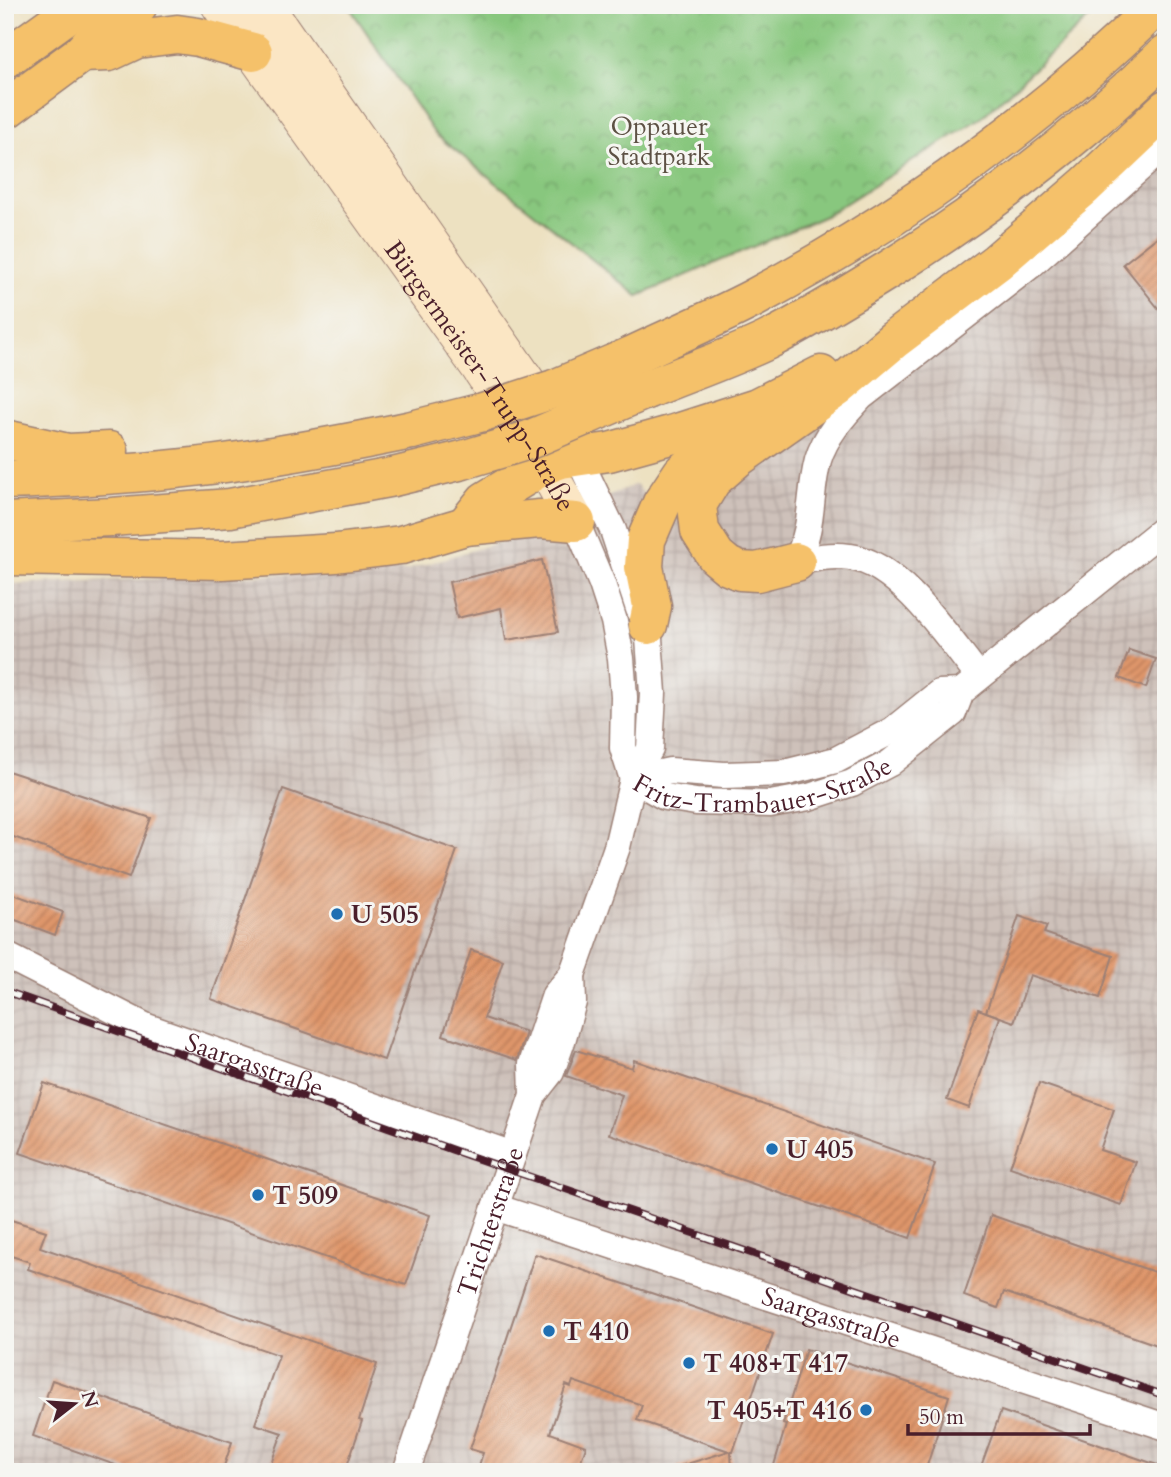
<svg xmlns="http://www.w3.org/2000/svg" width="1171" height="1477" viewBox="0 0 1171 1477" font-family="Cardo,serif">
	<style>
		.industrial { fill: url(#industrial-grid) }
		.park { fill: url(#park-crowns); stroke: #697354; stroke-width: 2 }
		.building { fill: url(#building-hatch) }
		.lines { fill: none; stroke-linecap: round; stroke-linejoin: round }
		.street-casing { stroke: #9c8076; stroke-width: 29 }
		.secondary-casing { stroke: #9c8076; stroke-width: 39 }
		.highway-casing { stroke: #9c8076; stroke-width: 41 }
		.street { stroke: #fff; stroke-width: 26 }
		.secondary { stroke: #fbe6c4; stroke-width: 37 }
		.highway { stroke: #f5c16b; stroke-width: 38 }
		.rail-casing { stroke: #4a1f2b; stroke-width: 8 }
		.rail { stroke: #f6f6f2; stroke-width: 5; stroke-dasharray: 16; stroke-linecap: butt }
		.highway-bridge-casing { stroke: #9c8076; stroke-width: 41; stroke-linecap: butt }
		.highway-bridge { stroke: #f5c16b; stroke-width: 38 }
		.poi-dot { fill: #1f6fb2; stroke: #f6f6f2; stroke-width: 2.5 }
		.labels { text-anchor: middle; stroke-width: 6; stroke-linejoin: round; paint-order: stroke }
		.park-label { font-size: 26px; fill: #5d5144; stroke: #f6f6f2 }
		.street-label { font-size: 26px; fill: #4a1f2b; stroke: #f6f6f2 }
		.poi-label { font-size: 26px; font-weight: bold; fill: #4a1f2b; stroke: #f6f6f2; text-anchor: start }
	</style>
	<defs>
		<pattern id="industrial-grid" width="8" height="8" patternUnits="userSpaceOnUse" patternTransform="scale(1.75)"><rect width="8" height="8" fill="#cec1ba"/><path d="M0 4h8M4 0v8" fill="none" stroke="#b2a5a0"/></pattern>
		<pattern id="park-crowns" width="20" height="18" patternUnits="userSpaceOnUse" patternTransform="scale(1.75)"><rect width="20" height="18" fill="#88c77e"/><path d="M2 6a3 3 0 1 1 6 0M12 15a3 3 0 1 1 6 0" fill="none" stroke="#77aa6d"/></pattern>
		<pattern id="building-hatch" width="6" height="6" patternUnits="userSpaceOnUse" patternTransform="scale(1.75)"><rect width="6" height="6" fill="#df966a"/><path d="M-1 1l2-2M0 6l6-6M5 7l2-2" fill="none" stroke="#b77a57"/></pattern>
	</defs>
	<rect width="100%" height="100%" fill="#f6f6f2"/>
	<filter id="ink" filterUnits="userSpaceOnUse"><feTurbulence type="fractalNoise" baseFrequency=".0143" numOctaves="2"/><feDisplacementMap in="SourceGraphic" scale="14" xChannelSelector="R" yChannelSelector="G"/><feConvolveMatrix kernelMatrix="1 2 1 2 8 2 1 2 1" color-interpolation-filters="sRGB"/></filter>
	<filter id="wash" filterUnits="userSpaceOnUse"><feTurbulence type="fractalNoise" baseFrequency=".00686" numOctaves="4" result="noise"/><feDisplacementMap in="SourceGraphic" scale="28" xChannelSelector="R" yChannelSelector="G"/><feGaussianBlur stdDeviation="1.57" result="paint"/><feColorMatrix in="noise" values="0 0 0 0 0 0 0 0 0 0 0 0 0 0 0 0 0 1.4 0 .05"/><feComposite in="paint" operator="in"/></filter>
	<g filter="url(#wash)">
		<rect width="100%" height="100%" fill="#ede1c1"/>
		<polygon class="industrial" points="1166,158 1166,1472 5,1472 5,584 407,570 532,532 636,484 668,524 808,427"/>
		<polygon class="park" points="348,5 1103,5 981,118 825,216 638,296 435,134"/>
		<g id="blocks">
			<g class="building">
				<polygon points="1166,230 1166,318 1123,264"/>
				<polygon points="542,560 558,632 506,640 501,608 457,618 449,582"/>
				<polygon points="1129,650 1156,659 1146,688 1119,678"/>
				<polygon points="5,770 151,818 129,878 5,834"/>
				<polygon points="283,789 457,850 384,1060 211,999"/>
				<polygon points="5,891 63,912 55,935 5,916"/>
				<polygon points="1019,916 1047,926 1044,933 1113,956 1100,998 1030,975 1014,1022 986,1012"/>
				<polygon points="471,950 503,960 484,1018 526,1032 517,1060 443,1035"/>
				<polygon points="978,1009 1000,1017 969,1108 947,1100"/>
				<polygon points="576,1050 632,1068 634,1060 935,1164 910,1238 609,1134 622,1095 566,1076"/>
				<polygon points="44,1083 430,1215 406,1285 20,1153"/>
				<polygon points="1039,1083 1114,1109 1100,1150 1136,1162 1121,1205 1010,1167"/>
				<polygon points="991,1215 1166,1276 1166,1348 1004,1292 998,1308 964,1296"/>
				<polygon points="5,1218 46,1231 40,1247 377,1364 359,1420 362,1421 345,1472 268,1472 282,1433 255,1424 279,1355 28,1269 30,1262 5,1254"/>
				<polygon points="535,1254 773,1334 733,1452 731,1452 732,1472 677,1472 677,1467 729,1451 637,1420 642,1405 573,1381 571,1387 566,1385 550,1433 586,1446 577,1472 477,1472 483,1453 470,1449"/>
				<polygon points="806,1349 949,1396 925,1472 772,1472 786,1425 783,1424"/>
				<polygon points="52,1380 232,1442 222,1472 135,1472 33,1436"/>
				<polygon points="1001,1411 1166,1468 1166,1472 979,1472"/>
			</g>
		</g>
	</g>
	<g filter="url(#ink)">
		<use href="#blocks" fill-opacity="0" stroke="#9c8076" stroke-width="2"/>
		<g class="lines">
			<g class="street-casing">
				<g id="street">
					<polyline points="576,522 602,584 614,621 621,658 624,697 623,748 633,779"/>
					<path d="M796,562C815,524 808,498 818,460C825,436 844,415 861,397L1031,265L1166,145"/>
					<path d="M796,562C814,558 831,554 850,557C899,563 950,640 979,677"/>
					<path id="s1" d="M633,779L665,797L696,802L770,804L809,797L852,783L890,763L953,713L961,692L1166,527"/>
					<polyline points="633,779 670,771 724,775 784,773 836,760 893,730 939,693 961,692"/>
					<path id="s2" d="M5,955L147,1027L513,1155"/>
					<polyline points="533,1095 532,1064 555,995 572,975 617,847 633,779 650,749 653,693 648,625 639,609 613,530 578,457"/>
					<path id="s3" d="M495,1207L1166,1427"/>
					<path id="s4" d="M406,1472L533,1095L551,1072L562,1041L573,1002L572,975"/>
				</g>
			</g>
			<g class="secondary-casing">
				<g id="secondary">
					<path id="s5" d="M220,5L480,368L544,465L576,522"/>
					<polyline points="264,5 552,418"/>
				</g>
			</g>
			<g class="highway-casing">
				<g id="highway">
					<polyline points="82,53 109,52 137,39 177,34 198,37 253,52"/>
					<polyline points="5,59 80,5"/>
					<polyline points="5,110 82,53 95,38 138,5"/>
					<path d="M629,357C671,337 714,319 754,298C902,219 1038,123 1157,5"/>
					<path d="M648,389C687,373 728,359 766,341C808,320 850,294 890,269C990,206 1081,136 1166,54"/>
					<polyline points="5,439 68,453 109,451"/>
					<path d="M5,480C62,478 119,475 175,469C255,461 334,446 412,430"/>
					<polyline points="5,522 111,517 230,508 393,477"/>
					<polyline points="465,526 485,501 544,465 561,459 609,452 674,434 758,407 821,375"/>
					<polyline points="5,556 222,560 336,553 401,545 465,526 540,519 576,522"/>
					<polyline points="796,562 757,572 740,571 728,566 716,556 700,531 697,505 712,480 736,459 837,388 895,339 997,262 1085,186 1166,109"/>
					<polyline points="648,625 652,606 644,567 646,540 662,503 682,473 725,436"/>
				</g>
			</g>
			<use href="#street" class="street"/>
			<use href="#secondary" class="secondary"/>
			<use href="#highway" class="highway"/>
			<g class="rail-casing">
				<polyline id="rail" points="5,991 467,1155 1166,1396"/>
			</g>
			<use href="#rail" class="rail"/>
			<g class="highway-bridge-casing">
				<g id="highway-bridge">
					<polyline points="412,430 483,412 554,389 629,357"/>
					<polyline points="393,477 463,460 529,440 648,389"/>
				</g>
			</g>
			<use href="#highway-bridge" class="highway-bridge"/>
		</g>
	</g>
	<g class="poi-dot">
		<circle cx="337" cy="914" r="7"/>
		<circle cx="772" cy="1149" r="7"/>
		<circle cx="258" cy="1195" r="7"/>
		<circle cx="549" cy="1331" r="7"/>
		<circle cx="689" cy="1363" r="7"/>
		<circle cx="866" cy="1410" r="7"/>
	</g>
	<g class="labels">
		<g class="park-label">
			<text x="659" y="135">Oppauer<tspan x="659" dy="30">Stadtpark</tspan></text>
		</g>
		<g class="street-label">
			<text dy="9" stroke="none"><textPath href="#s5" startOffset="453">Bürgermeister-Trupp-Straße</textPath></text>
			<text dy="9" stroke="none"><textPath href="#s1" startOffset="136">Fritz-Trambauer-Straße</textPath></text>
			<text dy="9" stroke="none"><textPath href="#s2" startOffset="273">Saargasstraße</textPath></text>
			<text dy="9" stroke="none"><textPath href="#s4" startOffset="264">Trichterstraße</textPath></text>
			<text dy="9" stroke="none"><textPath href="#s3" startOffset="354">Saargasstraße</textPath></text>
		</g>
		<g class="poi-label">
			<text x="351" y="923">U 505</text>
			<text x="786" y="1158">U 405</text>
			<text x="272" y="1204">T 509</text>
			<text x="563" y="1340">T 410</text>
			<text x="703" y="1372">T 408+T 417</text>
			<text x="852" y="1419" text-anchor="end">T 405+T 416</text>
		</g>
	</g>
	<rect width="1171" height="1477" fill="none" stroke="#f6f6f2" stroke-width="28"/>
	<g transform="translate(74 1404) rotate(73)" stroke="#f6f6f2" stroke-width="5" paint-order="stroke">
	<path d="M0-5L12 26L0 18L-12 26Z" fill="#4a1f2b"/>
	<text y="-10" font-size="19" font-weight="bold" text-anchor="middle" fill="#4a1f2b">N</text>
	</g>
	<path d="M908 1424v10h182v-10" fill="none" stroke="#4a1f2b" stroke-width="3.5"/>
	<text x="919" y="1424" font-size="21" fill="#4a1f2b" stroke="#f6f6f2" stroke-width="5" paint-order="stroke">50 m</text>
</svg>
